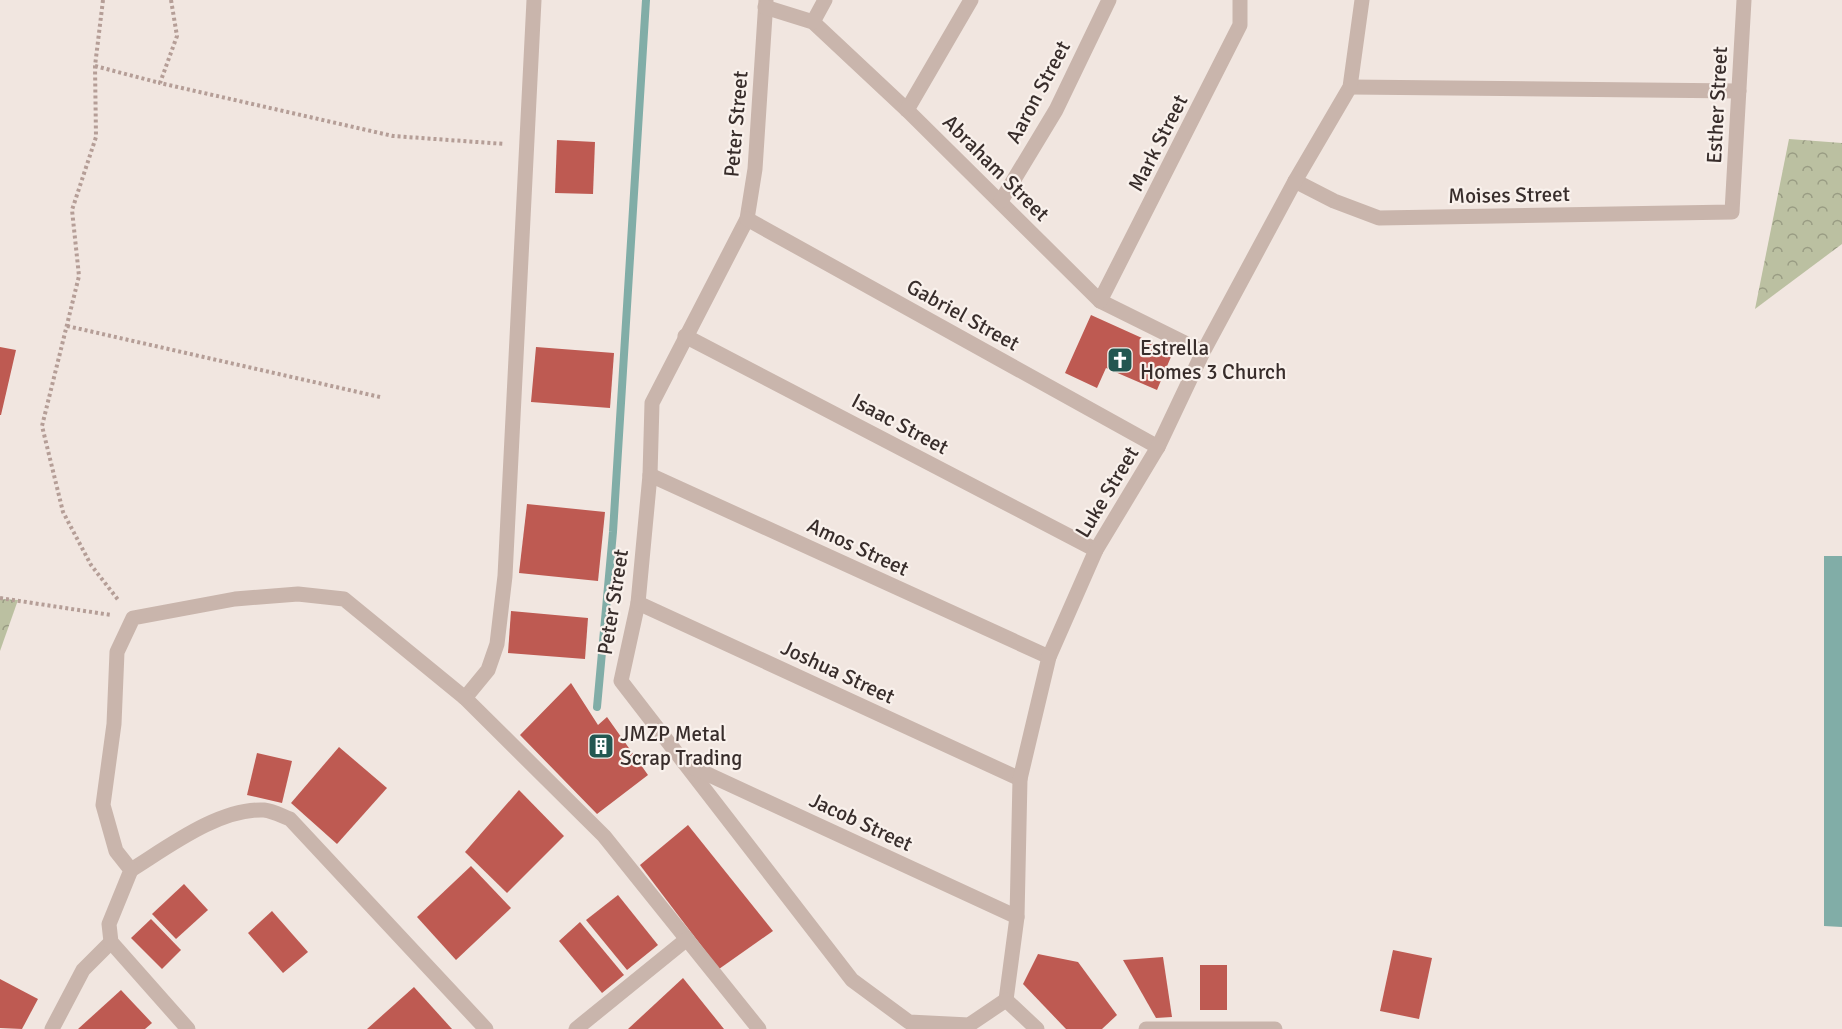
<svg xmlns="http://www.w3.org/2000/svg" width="1842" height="1029" viewBox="0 0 1842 1029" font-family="Signika,sans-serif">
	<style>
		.forest { fill: url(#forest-crowns) }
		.water { fill: #81ada7 }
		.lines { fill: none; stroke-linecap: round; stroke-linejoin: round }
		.stream { stroke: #81ada7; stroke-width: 8 }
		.building { fill: #be5a52 }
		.path { stroke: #b59e97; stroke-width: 4; stroke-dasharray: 3 3; stroke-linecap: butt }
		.minor { stroke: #c9b5ac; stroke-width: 15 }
		.labels { text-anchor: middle; stroke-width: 4.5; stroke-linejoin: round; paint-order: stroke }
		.street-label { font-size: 21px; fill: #382d2b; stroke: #f9f1ec }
		.poi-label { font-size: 21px; fill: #382d2b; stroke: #f9f1ec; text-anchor: start }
	</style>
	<defs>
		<pattern id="forest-crowns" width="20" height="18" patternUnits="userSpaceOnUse" patternTransform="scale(1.5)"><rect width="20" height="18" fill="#bbc0a1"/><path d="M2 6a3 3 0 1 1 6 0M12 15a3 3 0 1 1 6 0" fill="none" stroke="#999c83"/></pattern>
	</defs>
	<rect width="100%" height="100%" fill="#f1e6e0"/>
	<g class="forest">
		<polygon points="1789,139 1842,143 1842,244 1755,309"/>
		<polygon points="0,599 18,600 0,651"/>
	</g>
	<polygon class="water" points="1824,556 1842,556 1842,927 1824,926"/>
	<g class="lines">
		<polyline class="stream" points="597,707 613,532 646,0"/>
	</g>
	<g class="building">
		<polygon points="557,140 595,142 593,194 555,193"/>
		<polygon points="1091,315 1173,352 1157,390 1106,368 1097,388 1065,373"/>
		<polygon points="0,347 16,350 1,415 0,415"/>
		<polygon points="536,347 614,353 610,408 531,402"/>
		<polygon points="527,504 605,512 598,581 519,573"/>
		<polygon points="511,611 588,618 585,659 508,653"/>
		<polygon points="571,683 598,725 607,717 648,775 597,814 520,735"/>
		<polygon points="339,747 387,788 337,844 291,803"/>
		<polygon points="257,753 292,761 282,803 247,795"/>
		<polygon points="519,790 564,836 507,893 465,852"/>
		<polygon points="688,825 773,931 719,969 640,865"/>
		<polygon points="471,866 511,908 456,960 417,917"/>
		<polygon points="184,884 208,910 176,939 152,914"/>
		<polygon points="618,895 658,945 627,970 586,920"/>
		<polygon points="272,911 308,952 283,973 248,933"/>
		<polygon points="151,919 181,950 162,969 131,938"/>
		<polygon points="580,922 624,975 602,993 559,941"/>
		<polygon points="1393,950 1432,958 1419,1019 1380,1011"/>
		<polygon points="1038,954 1078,962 1117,1015 1102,1029 1066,1029 1023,984"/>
		<polygon points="1163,957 1172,1017 1156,1018 1123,960"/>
		<rect x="1200" y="965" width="27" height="45"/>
		<polygon points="683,978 724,1029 628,1029"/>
		<polygon points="0,979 38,999 22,1029 0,1028"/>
		<polygon points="414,987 452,1029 367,1029"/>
		<polygon points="121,990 152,1023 145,1029 78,1029"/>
	</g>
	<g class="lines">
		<g class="path">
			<polyline points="103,0 95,66 96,137 72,210 79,276 42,426 63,512 91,565 119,601"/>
			<polyline points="171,0 177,36 160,83 393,136 505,144"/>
			<polyline points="95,66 160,83"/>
			<polyline points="67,326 380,397"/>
			<polyline points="0,598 111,615"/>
		</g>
		<g class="minor">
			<polyline points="766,0 755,169 747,219 652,403 650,475 638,603 621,681 852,980 909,1022 969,1025 1006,1000"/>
			<polyline points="765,7 813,22 907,110 1100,301 1203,352"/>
			<polyline points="813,22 825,0"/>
			<polyline points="1350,87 1739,91"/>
			<polyline points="907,110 971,0"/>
			<polyline points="1295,181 1334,201 1379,218 1732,212 1744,0"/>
			<polyline points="1001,201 1056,110 1109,0"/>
			<polyline points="747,219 1158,447"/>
			<polyline points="1100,301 1240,25 1240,0"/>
			<polyline points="685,336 1096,550"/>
			<polyline points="650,475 1049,657"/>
			<polyline points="638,603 1020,779"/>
			<polyline points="465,698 488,670 497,644 505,576 534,0"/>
			<polyline points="690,766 1017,917"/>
			<path d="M131,870C168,847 219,808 264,810C273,811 282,816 290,819L486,1029"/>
			<polyline points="1006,1000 1017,917 1020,779 1049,657 1096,550 1158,447 1203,352 1295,181 1350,87 1362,0"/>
			<polyline points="1006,1000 1037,1029"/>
			<polyline points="52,1029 83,970 111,942"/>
			<polyline points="188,1029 111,942 109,924 131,870 116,851 103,805 114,724 117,652 133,618 235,599 298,594 344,599 465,698 604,836 759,1029"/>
			<polyline points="576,1029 687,939"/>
			<polyline points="1146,1029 1275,1029"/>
		</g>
	</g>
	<defs>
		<g id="church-square" transform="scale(1.35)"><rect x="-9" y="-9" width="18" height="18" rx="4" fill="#235751" stroke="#f9f1ec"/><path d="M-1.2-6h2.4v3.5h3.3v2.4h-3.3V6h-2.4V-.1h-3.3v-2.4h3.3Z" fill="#fff"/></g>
		<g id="building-square" transform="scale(1.35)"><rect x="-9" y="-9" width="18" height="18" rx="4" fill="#235751" stroke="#f9f1ec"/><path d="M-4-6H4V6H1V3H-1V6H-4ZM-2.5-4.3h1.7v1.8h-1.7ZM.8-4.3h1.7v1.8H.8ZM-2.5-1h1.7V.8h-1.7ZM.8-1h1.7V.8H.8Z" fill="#fff"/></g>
	</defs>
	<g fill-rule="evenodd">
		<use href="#church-square" x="1120" y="360"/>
		<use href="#building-square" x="601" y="746"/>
	</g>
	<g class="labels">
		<g class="street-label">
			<text transform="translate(1038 92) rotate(-62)" y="7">Aaron Street</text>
			<text transform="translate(1717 105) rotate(-87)" y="7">Esther Street</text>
			<text transform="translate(736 124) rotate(-85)" y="7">Peter Street</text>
			<text transform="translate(1158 143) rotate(-63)" y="7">Mark Street</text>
			<text transform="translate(996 168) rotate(45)" y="7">Abraham Street</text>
			<text transform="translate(1509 195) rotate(-1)" y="7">Moises Street</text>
			<text transform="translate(963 315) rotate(29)" y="7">Gabriel Street</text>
			<text transform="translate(900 424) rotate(28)" y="7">Isaac Street</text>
			<text transform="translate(1107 492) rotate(-59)" y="7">Luke Street</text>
			<text transform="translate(858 547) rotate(25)" y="7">Amos Street</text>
			<text transform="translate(613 602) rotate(-81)" y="7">Peter Street</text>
			<text transform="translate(838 672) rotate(25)" y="7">Joshua Street</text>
			<text transform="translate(861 822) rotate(25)" y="7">Jacob Street</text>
		</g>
		<g class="poi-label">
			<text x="1140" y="355">Estrella<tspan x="1140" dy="24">Homes 3 Church</tspan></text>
			<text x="620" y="741">JMZP Metal<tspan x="620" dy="24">Scrap Trading</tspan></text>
		</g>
	</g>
</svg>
